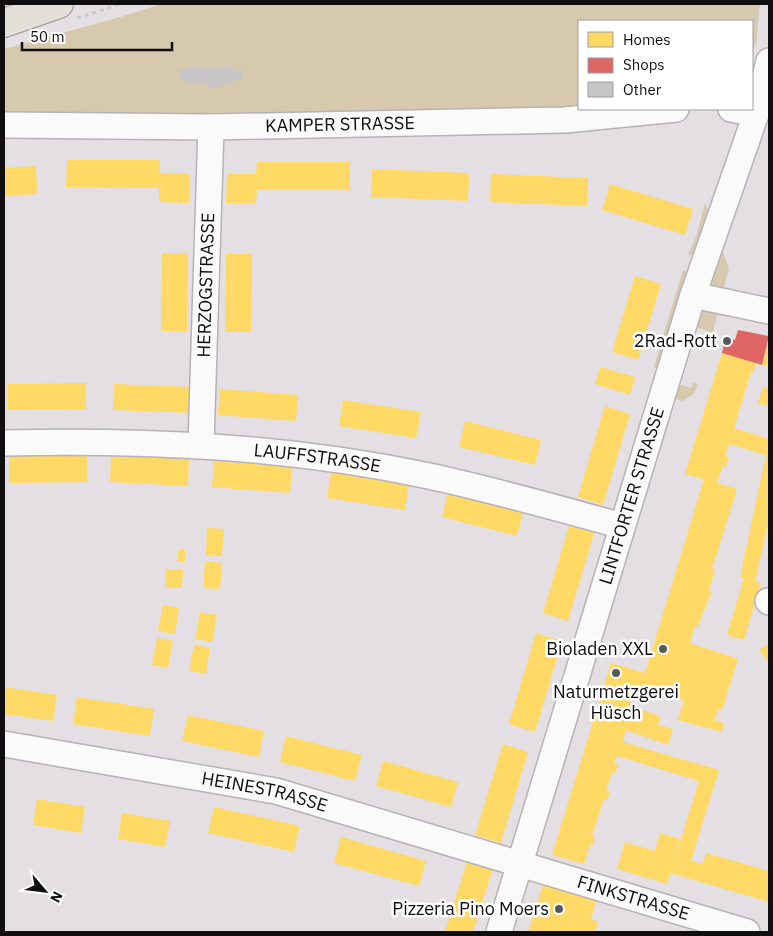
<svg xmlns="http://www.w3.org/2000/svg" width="773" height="936" viewBox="0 0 773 936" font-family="'IBM Plex Sans',sans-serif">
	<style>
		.green { fill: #d7c9ae }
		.homes { fill: #ffd966 }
		.shops { fill: #e06666 }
		.building { fill: #c8c5c8 }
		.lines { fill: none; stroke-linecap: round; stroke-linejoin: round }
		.minor-casing { stroke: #b6b2b6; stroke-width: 28 }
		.major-casing { stroke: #9a958d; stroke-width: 30 }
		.path { stroke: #cccbcc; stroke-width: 3; stroke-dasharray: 4 4; stroke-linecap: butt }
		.minor { stroke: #fbfafb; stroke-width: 25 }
		.major { stroke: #e3e0da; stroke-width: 28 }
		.poi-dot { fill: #5a575a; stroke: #fff; stroke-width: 2 }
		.labels { text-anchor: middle; stroke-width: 5; stroke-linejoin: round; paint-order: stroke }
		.street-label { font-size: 18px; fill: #110e11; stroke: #fff }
		.poi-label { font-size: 18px; fill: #110e11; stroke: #fff; text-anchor: end }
	</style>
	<rect width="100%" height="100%" fill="#e3dfe3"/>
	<g class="green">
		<polygon points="162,4 760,4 756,44 752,51 752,21 579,21 579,109 4,125 4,49 124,16"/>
		<polygon points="705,203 708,210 694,256 688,254 696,237"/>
		<polygon points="720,244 729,269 722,293 713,291 710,284"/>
		<polygon points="683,270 689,272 660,369 654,367"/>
		<polygon points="708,309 718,310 712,338 708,337 708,331 695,327 697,317"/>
		<polygon points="693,383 698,384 694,394 682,401 671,397 677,384 691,388"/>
	</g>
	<g class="homes">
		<polygon points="67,160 160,160 160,173 189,173 189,203 159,202 159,188 66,187"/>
		<polygon points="257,162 350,162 350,190 257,189 256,203 226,203 227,174 256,174"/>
		<polygon points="36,166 37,194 4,196 4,168"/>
		<polygon points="372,169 469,173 468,201 371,197"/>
		<polygon points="491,174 588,178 587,206 490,202"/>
		<polygon points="610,184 693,209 685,235 602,210"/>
		<polygon points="162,253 188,253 187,331 161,331"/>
		<polygon points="226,254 252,254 251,332 225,332"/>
		<polygon points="635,276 661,284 638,360 612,352"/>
		<polygon points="769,339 769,367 762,365"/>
		<polygon points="722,353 756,363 753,373 751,372 734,428 769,439 769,519 755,582 761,583 744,640 727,635 744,578 740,577 766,455 729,444 725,457 729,458 726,467 723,466 717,483 737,489 712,569 715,570 709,591 712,591 698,626 695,626 690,643 738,659 722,710 718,709 714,720 724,723 722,732 678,720 684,700 653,691 651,697 638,693 636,699 632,698 630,706 660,716 658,725 673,729 668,745 626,730 623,742 719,770 691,861 703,864 706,853 769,871 769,902 670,873 667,884 617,869 625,842 655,851 660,833 680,839 672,868 699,781 617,756 614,763 618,765 615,774 612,772 606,790 610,791 607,800 604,799 592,836 595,837 593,845 590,844 584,864 552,855 611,663 645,673 704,479 685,474"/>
		<polygon points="600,367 635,377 630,395 595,384"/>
		<polygon points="86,383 86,409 8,410 8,384"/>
		<polygon points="114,384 192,387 191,413 113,410"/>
		<polygon points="763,387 769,389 769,406 758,403"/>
		<polygon points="220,389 298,395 296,421 218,415"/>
		<polygon points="343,400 421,412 416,438 339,426"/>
		<polygon points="605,406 630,414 603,505 578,497"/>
		<polygon points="465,421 541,440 535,465 459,447"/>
		<polygon points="9,456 87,456 87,482 9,483"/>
		<polygon points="111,456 189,459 188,486 110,482"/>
		<polygon points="214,461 292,467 290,493 212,487"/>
		<polygon points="331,472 409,484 405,510 327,498"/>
		<polygon points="448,492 524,510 517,536 442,517"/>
		<polygon points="570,523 595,530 568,621 543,613"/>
		<polygon points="207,528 224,529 222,556 206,555"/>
		<rect x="178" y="550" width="7" height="11"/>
		<polygon points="205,561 222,563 220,589 203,588"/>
		<polygon points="166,569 183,570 182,588 165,587"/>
		<polygon points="163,605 179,608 175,634 158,631"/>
		<polygon points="200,612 217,615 212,642 195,639"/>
		<polygon points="536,633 562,641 535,732 509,724"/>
		<polygon points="157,638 173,641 168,668 152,665"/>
		<polygon points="769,643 769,664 759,650"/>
		<polygon points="194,645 210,648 206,674 189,671"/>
		<polygon points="4,687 57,695 53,721 4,714"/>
		<polygon points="77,697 154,709 150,736 73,724"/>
		<polygon points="188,715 264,731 259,757 182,741"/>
		<polygon points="286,736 362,755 355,781 280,762"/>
		<polygon points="503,744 528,752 501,843 475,835"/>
		<polygon points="383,761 458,782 451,807 376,786"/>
		<polygon points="37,799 85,807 81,833 33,825"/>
		<polygon points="214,807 300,826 294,852 208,833"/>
		<polygon points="122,813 170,821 165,847 118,839"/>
		<polygon points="341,837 426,861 419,886 334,863"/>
		<polygon points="467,861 493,868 473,932 445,932"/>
		<polygon points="543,885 596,901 591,919 598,922 595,932 528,932"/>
	</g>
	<polygon class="shops" points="738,330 769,336 762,365 722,353 726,337 735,340"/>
	<polygon class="building" points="193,65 200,68 231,66 237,71 243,71 242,80 237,80 229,85 222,83 222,88 208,88 208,83 191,84 184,79 179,78 180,69 185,70"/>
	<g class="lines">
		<g class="minor-casing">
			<g id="minor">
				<polyline points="731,109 756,114"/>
				<path id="s1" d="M4,125L211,127L565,120L676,109"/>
				<polyline points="693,295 769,311"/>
				<path id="s2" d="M4,443C147,440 288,446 429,476C494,490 558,508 622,526"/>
				<path id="s3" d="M201,444L211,127"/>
				<polyline points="768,601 769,602"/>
				<path id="s4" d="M4,744L276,791L747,932"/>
				<path id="s5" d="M499,932L693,295L756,114L769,61"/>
			</g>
		</g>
		<g class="major-casing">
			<polyline id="major" points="4,23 59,4"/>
		</g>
		<g class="path">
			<polyline points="77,18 120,4"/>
			<polyline points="752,29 760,4"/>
		</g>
		<use href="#minor" class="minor"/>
		<use href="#major" class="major"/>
	</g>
	<g class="poi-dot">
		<circle cx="727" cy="341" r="5"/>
		<circle cx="663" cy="649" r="5"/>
		<circle cx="616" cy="673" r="5"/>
		<circle cx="559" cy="909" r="5"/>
	</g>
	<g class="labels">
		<g class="street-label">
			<text dy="6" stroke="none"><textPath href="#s1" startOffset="336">KAMPER STRASSE</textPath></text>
			<text dy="6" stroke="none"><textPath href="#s3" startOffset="159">HERZOGSTRASSE</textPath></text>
			<text dy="6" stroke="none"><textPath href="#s2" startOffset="314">LAUFFSTRASSE</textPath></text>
			<text dy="6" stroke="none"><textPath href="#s5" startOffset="456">LINTFORTER STRASSE</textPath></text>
			<text dy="6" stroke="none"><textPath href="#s4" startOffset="265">HEINESTRASSE</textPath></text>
			<text dy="6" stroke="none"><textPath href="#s4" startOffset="649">FINKSTRASSE</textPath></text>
		</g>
		<g class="poi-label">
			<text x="717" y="347">2Rad-Rott</text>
			<text x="653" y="655">Bioladen XXL</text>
			<text x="616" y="698" text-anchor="middle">Naturmetzgerei<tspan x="616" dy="21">Hüsch</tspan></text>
			<text x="549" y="915">Pizzeria Pino Moers</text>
		</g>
	</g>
	<rect width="773" height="936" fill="none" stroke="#110e11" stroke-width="10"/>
	<rect x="578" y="20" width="175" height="90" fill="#ffffff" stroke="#a09fa0"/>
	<rect x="588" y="32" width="25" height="15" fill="#ffd966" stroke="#a09fa0"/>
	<text x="623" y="45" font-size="15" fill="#110e11">Homes</text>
	<rect x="588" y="58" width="25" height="15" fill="#e06666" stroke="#a09fa0"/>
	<text x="623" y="70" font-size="15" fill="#110e11">Shops</text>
	<rect x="588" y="82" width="25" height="15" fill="#c8c5c8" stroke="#a09fa0"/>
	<text x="623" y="95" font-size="15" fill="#110e11">Other</text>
	<g transform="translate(45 891) rotate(118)" stroke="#ffffff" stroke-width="4" paint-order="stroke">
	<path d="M0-4L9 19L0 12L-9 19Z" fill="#110e11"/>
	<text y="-8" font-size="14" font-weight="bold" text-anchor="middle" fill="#110e11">N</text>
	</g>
	<path d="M22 42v8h150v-8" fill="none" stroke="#110e11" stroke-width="2.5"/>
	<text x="30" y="42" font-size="15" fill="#110e11" stroke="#ffffff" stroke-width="4" paint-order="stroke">50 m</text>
</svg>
